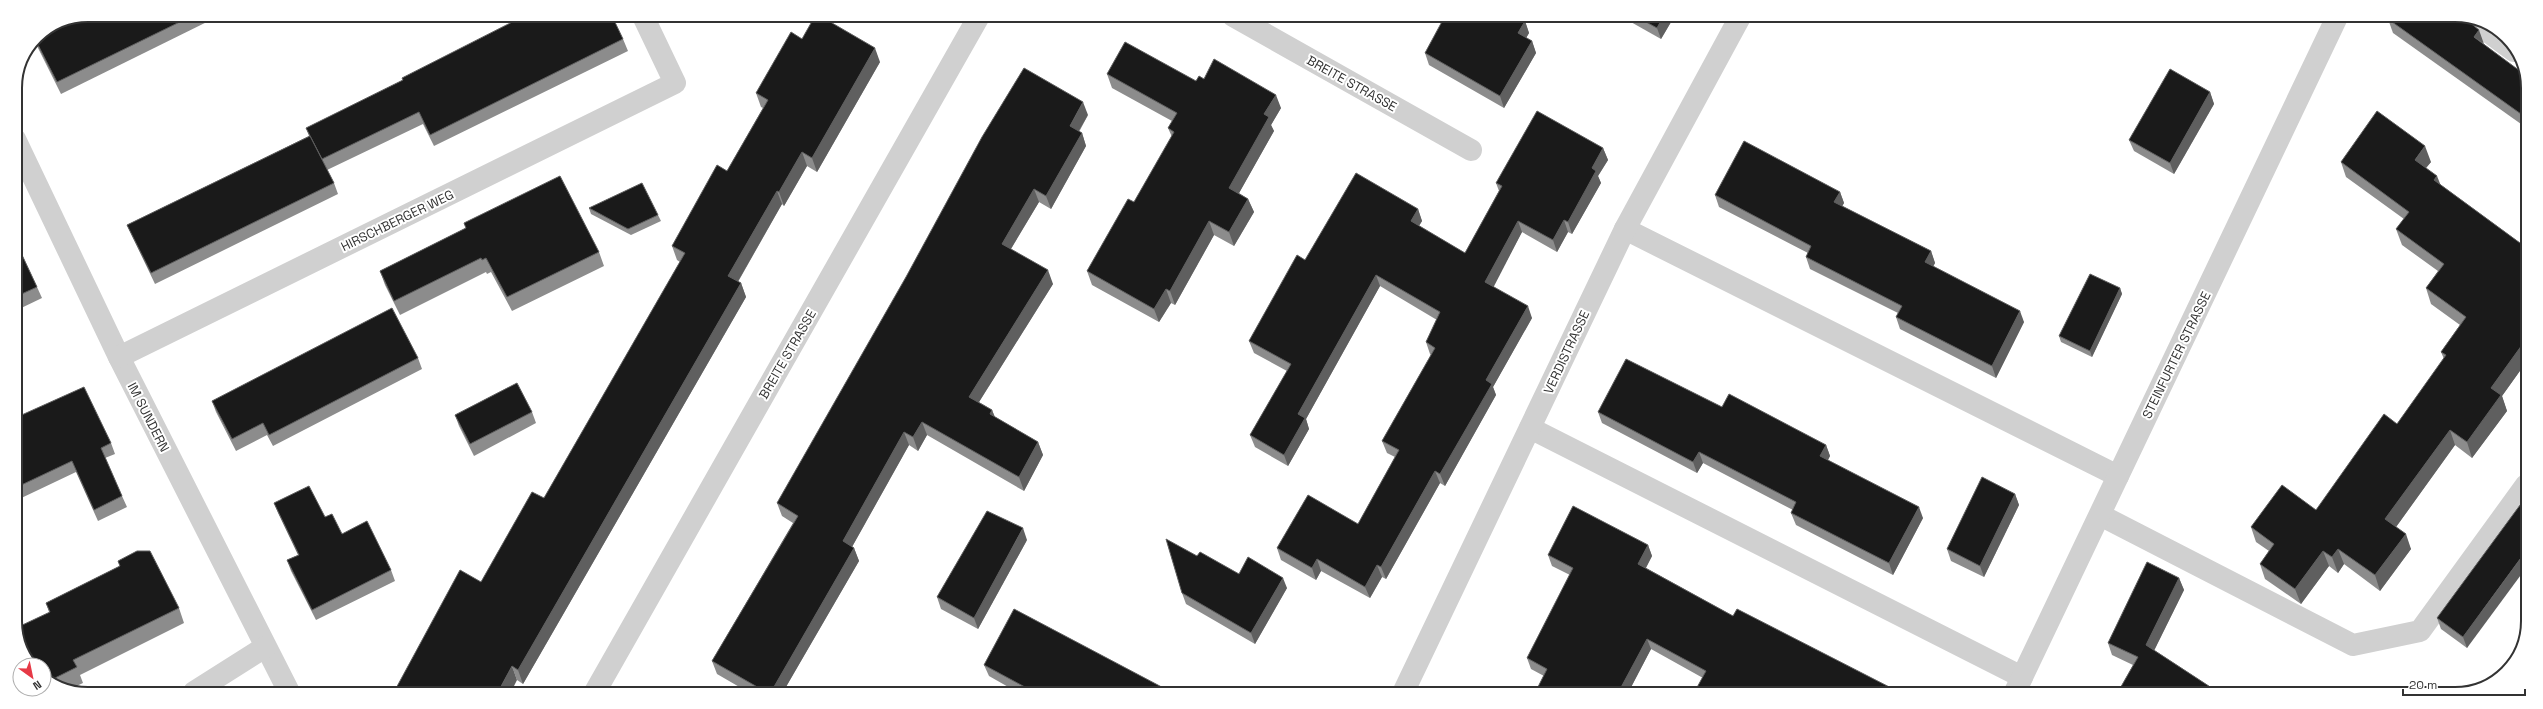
<svg xmlns="http://www.w3.org/2000/svg" width="2543" height="709" viewBox="0 0 2543 709" font-family="'Space Grotesk',sans-serif">
	<style>
		.lines { fill: none; stroke-linecap: round; stroke-linejoin: round }
		.minor { stroke: #d0d0d0; stroke-width: 22 }
		.wall { fill: #8c8c8c }
		.shaded-wall { fill: #5f5f5f }
		.building { fill: #1a1a1a; stroke: #5f5f5f }
		.labels { text-anchor: middle; stroke-width: 4; stroke-linejoin: round; paint-order: stroke }
		.street-label { font-size: 13px; fill: #333; stroke: #fff }
		.rim { fill: none; stroke: #333; stroke-width: 2 }
	</style>
	<rect width="100%" height="100%" fill="#fff"/>
	<g class="lines">
		<g class="minor">
			<polyline points="1233,16 1471,150"/>
			<polyline points="2468,17 2514,51"/>
			<polyline points="15,139 119,357 289,692"/>
			<polyline points="1625,229 2118,476"/>
			<polyline points="119,357 675,83 643,16"/>
			<polyline points="1530,428 2022,677"/>
			<polyline points="2100,515 2353,645 2420,631 2526,485"/>
			<polyline points="194,692 265,647"/>
			<polyline points="595,692 979,16"/>
			<polyline points="1403,693 1625,229 1740,17"/>
			<polyline points="2014,694 2337,17"/>
		</g>
	</g>
	<g class="wall">
		<polygon points="88,15 221,15 61,94 34,40 37,36"/>
		<polygon points="1622,17 1674,17 1661,39"/>
		<polygon points="2388,19 2484,44 2528,83 2528,129 2393,33"/>
		<polygon points="1525,21 1529,33 1526,38 1532,41 1536,53 1504,108 1429,65 1425,53"/>
		<polygon points="623,39 628,51 434,146 423,124 327,170 334,183 338,194 155,284 132,236 127,225 309,136 306,128"/>
		<polygon points="802,39 880,62 817,172 807,166 784,206 782,204 738,282 741,283 746,297 523,684 517,680 481,582 544,498 680,262 677,260 672,246 727,171 763,108 761,107 756,93"/>
		<polygon points="1107,74 1196,81 1204,79 1281,108 1271,125 1274,131 1239,193 1248,199 1254,212 1234,246 1214,235 1175,305 1171,303 1159,322 1092,285 1087,271 1134,202 1172,137 1168,128 1172,121 1112,88"/>
		<polygon points="2210,92 2214,104 2174,174 2134,151 2129,140"/>
		<polygon points="1088,115 1079,132 1082,133 1086,146 1051,209 1039,202 1011,249 1053,284 979,402 992,410 995,417 1038,442 1043,455 1024,491 927,435 918,451 909,445 852,547 854,548 859,561 783,692 748,692 717,674 712,661 793,523 782,516 777,503"/>
		<polygon points="1603,148 1608,160 1598,176 1601,183 1572,234 1568,232 1557,252 1522,232 1493,286 1532,318 1493,387 1496,395 1445,486 1440,483 1386,579 1382,577 1370,598 1321,571 1316,580 1281,560 1277,548 1358,524 1395,457 1387,453 1382,441 1431,355 1430,354 1426,342 1437,320 1380,286 1306,419 1309,429 1288,466 1255,447 1250,435 1287,371 1254,353 1249,341 1305,260 1418,209 1422,221 1419,226 1465,253 1499,191 1496,183"/>
		<polygon points="2341,162 2431,162 2426,168 2441,185 2520,243 2527,234 2527,361 2502,396 2507,411 2472,458 2455,445 2396,527 2411,549 2380,591 2344,564 2338,573 2329,566 2301,604 2265,579 2260,564 2269,551 2256,542 2251,527 2316,510 2397,424 2444,359 2441,352 2460,325 2431,304 2426,288 2438,271 2402,245 2396,229 2404,219 2346,177"/>
		<polygon points="1840,192 1844,203 1842,206 1931,251 1935,263 1933,266 2024,322 1996,378 1900,329 1896,317 1898,313 1810,269 1806,257 1808,253 1719,207 1715,195"/>
		<polygon points="589,208 658,215 661,221 631,235 591,214"/>
		<polygon points="464,223 599,252 604,266 512,311 491,272 487,274 486,272 400,315 385,285 380,271 466,228"/>
		<polygon points="15,240 37,287 42,298 15,311"/>
		<polygon points="2120,288 2122,294 2092,357 2061,342 2059,336"/>
		<polygon points="418,358 422,369 273,446 267,435 236,451 216,412 212,401"/>
		<polygon points="1722,407 1826,445 1830,456 1828,460 1923,518 1893,575 1796,525 1791,513 1793,510 1703,463 1697,473 1602,423 1598,412"/>
		<polygon points="532,412 536,423 474,456 459,426 455,415"/>
		<polygon points="15,418 111,443 115,454 105,458 122,496 127,507 98,521 76,472 15,501"/>
		<polygon points="2015,494 2019,505 1984,577 1951,561 1947,549"/>
		<polygon points="2526,497 2467,648 2441,629 2437,618"/>
		<polygon points="274,503 325,517 342,534 391,570 395,581 316,620 291,571 287,560 298,555 278,513"/>
		<polygon points="1027,540 978,629 941,609 937,597"/>
		<polygon points="1648,545 1652,556 1646,568 1733,616 1901,693 1703,678 1651,649 1628,693 1535,693 1544,676 1531,669 1527,658 1570,575 1552,566 1548,555"/>
		<polygon points="1197,556 1239,574 1287,588 1255,644 1186,604 1182,593"/>
		<polygon points="118,561 179,608 184,623 80,675 83,683 68,690 44,676 49,612 46,603 120,566"/>
		<polygon points="2179,578 2184,590 2154,650 2221,694 2118,694 2118,692 2133,665 2112,655 2108,643"/>
		<polygon points="984,665 1173,693 1019,693 989,676"/>
	</g>
	<g class="shaded-wall">
		<polygon points="1663,17 1674,17 1661,39 1657,28"/>
		<polygon points="1525,21 1529,33 1522,45 1518,33"/>
		<polygon points="2479,30 2484,44 2474,37"/>
		<polygon points="1532,41 1536,53 1504,108 1500,96"/>
		<polygon points="875,48 880,62 817,172 812,158"/>
		<polygon points="2210,92 2214,104 2174,174 2170,163"/>
		<polygon points="1276,95 1281,108 1271,125 1274,131 1234,202 1229,188 1264,114"/>
		<polygon points="1083,102 1088,115 1074,139 1070,126"/>
		<polygon points="1082,133 1086,146 1051,209 1046,196"/>
		<polygon points="2425,146 2431,162 2420,175 2415,160"/>
		<polygon points="1603,148 1608,160 1598,176 1601,183 1572,234 1568,222 1592,168"/>
		<polygon points="802,152 807,166 784,206 779,192"/>
		<polygon points="2437,176 2443,191 2434,180"/>
		<polygon points="1034,189 1039,202 1006,257 1002,244"/>
		<polygon points="777,191 782,204 733,290 728,276"/>
		<polygon points="1840,192 1844,203 1838,214 1834,202"/>
		<polygon points="1248,199 1254,212 1234,246 1229,232"/>
		<polygon points="1418,209 1422,221 1415,232 1411,221"/>
		<polygon points="1564,220 1568,232 1557,252 1553,240"/>
		<polygon points="1209,221 1214,235 1175,305 1170,291"/>
		<polygon points="1518,221 1522,232 1490,294 1485,282"/>
		<polygon points="1931,251 1935,263 1930,273 1925,262"/>
		<polygon points="1048,270 1053,284 974,410 969,397"/>
		<polygon points="1376,275 1380,286 1306,419 1309,429 1288,466 1284,455 1298,414"/>
		<polygon points="741,283 746,297 523,684 518,670"/>
		<polygon points="2120,288 2122,294 2092,357 2090,351"/>
		<polygon points="1166,289 1171,303 1159,322 1154,309"/>
		<polygon points="1528,306 1532,318 1493,387 1496,395 1445,486 1440,474 1486,380"/>
		<polygon points="2020,311 2024,322 1996,378 1992,366"/>
		<polygon points="2527,338 2527,361 2502,396 2507,411 2472,458 2467,442 2491,388"/>
		<polygon points="992,410 997,423 990,414"/>
		<polygon points="922,422 927,435 918,451 913,437"/>
		<polygon points="2450,430 2455,445 2391,534 2385,519"/>
		<polygon points="904,432 909,445 848,554 843,541"/>
		<polygon points="1038,442 1043,455 1024,491 1019,477"/>
		<polygon points="1826,445 1830,456 1824,467 1820,456"/>
		<polygon points="1699,452 1703,463 1697,473 1693,462"/>
		<polygon points="1435,471 1440,483 1386,579 1381,567"/>
		<polygon points="2015,494 2019,505 1984,577 1980,566"/>
		<polygon points="1919,507 1923,518 1893,575 1889,563"/>
		<polygon points="1023,528 1027,540 978,629 974,618"/>
		<polygon points="2406,534 2411,549 2380,591 2375,575"/>
		<polygon points="1648,545 1652,556 1642,575 1638,564"/>
		<polygon points="854,548 859,561 783,692 771,692"/>
		<polygon points="2338,549 2344,564 2338,573 2332,557"/>
		<polygon points="2323,551 2329,566 2301,604 2295,589"/>
		<polygon points="2526,551 2526,568 2467,648 2463,637"/>
		<polygon points="1317,559 1321,571 1316,580 1312,568"/>
		<polygon points="1377,565 1382,577 1370,598 1365,587"/>
		<polygon points="1283,578 1287,588 1255,644 1251,633"/>
		<polygon points="2179,578 2184,590 2151,657 2146,645"/>
		<polygon points="1647,639 1651,649 1628,693 1618,693"/>
		<polygon points="512,666 517,680 511,692 498,692"/>
	</g>
	<g class="building">
		<polygon points="88,15 194,15 57,82 35,39 37,36 61,21"/>
		<polygon points="526,15 612,16 623,39 430,135 419,112 322,159 306,128 403,80 402,78"/>
		<polygon points="815,16 820,16 875,48 812,158 802,152 779,192 777,191 728,276 741,283 518,670 512,666 498,692 394,692 460,570 481,582 532,492 544,498 685,253 672,246 717,165 727,171 768,100 756,93 791,32 802,39"/>
		<polygon points="1445,16 1516,16 1525,21 1518,33 1532,41 1500,96 1425,53"/>
		<polygon points="1637,17 1663,17 1657,28"/>
		<polygon points="2389,17 2463,17 2479,30 2474,37 2524,74 2528,83 2528,119 2388,19"/>
		<polygon points="1125,42 1196,81 1199,76 1204,79 1214,59 1276,95 1264,114 1269,117 1229,188 1248,199 1229,232 1209,221 1170,291 1166,289 1154,309 1087,271 1128,199 1134,202 1174,132 1168,128 1177,113 1107,74"/>
		<polygon points="1024,68 1083,102 1070,126 1082,133 1046,196 1034,189 1002,244 1048,270 969,397 992,410 990,414 1038,442 1019,477 922,422 913,437 904,432 843,541 854,548 771,692 766,692 712,661 798,516 777,503 906,277 982,137"/>
		<polygon points="2170,69 2210,92 2170,163 2129,140"/>
		<polygon points="1537,111 1603,148 1592,168 1596,171 1568,222 1564,220 1553,240 1518,221 1485,282 1528,306 1486,380 1492,384 1440,474 1435,471 1381,567 1377,565 1365,587 1317,559 1312,568 1277,548 1308,495 1358,524 1399,450 1382,441 1435,348 1426,342 1440,312 1376,275 1298,414 1305,418 1284,455 1250,435 1291,364 1249,341 1297,255 1305,260 1356,173 1418,209 1411,221 1465,253 1502,186 1496,183"/>
		<polygon points="2377,111 2425,146 2415,160 2437,176 2434,180 2520,243 2527,234 2527,338 2491,388 2501,395 2467,442 2450,430 2385,519 2406,534 2375,575 2338,549 2332,557 2323,551 2295,589 2260,564 2274,544 2251,527 2282,485 2316,510 2384,414 2397,424 2446,355 2441,352 2466,317 2426,288 2444,264 2396,229 2409,212 2341,162"/>
		<polygon points="310,136 334,183 151,273 127,225"/>
		<polygon points="1744,141 1840,192 1834,202 1931,251 1925,262 2020,311 1992,366 1896,317 1902,306 1806,257 1811,246 1715,195"/>
		<polygon points="560,176 599,252 507,297 486,258 482,260 481,258 394,301 380,271 466,228 464,223"/>
		<polygon points="642,183 658,215 628,229 589,208"/>
		<polygon points="15,240 37,287 15,297"/>
		<polygon points="2090,274 2120,288 2090,351 2059,336"/>
		<polygon points="392,308 418,358 269,435 263,423 232,439 212,401"/>
		<polygon points="1626,359 1722,407 1729,394 1826,445 1820,456 1919,507 1889,563 1791,513 1796,502 1699,452 1693,462 1598,412"/>
		<polygon points="517,383 532,412 470,444 455,415"/>
		<polygon points="84,387 111,443 101,448 122,496 94,510 72,461 15,488 15,418"/>
		<polygon points="1982,477 2015,494 1980,566 1947,549"/>
		<polygon points="309,486 325,517 332,514 342,534 367,521 391,570 312,610 287,560 299,555 274,503"/>
		<polygon points="2526,497 2526,551 2463,637 2437,618"/>
		<polygon points="1573,506 1648,545 1638,564 1733,616 1737,609 1901,693 1694,693 1706,671 1647,639 1618,693 1535,693 1547,669 1527,658 1573,568 1548,555"/>
		<polygon points="987,511 1023,528 974,618 937,597"/>
		<polygon points="1166,539 1197,556 1200,552 1239,574 1248,557 1283,578 1251,633 1182,593"/>
		<polygon points="137,551 150,551 179,608 73,660 77,667 51,680 44,676 44,665 32,665 16,628 50,612 46,603 120,566 118,561"/>
		<polygon points="2147,562 2179,578 2146,645 2221,694 2120,694 2118,692 2138,657 2108,643"/>
		<polygon points="1014,609 1173,693 1036,693 984,665"/>
	</g>
	<g class="labels">
		<g class="street-label">
			<text transform="translate(1352 83) rotate(29)" y="5">BREITE STRASSE</text>
			<text transform="translate(397 220) rotate(-26)" y="5">HIRSCHBERGER WEG</text>
			<text transform="translate(1566 352) rotate(-65)" y="5">VERDISTRASSE</text>
			<text transform="translate(787 354) rotate(-60)" y="5">BREITE STRASSE</text>
			<text transform="translate(2176 355) rotate(-64)" y="5">STEINFURTER STRASSE</text>
			<text transform="translate(149 417) rotate(63)" y="5">IM SUNDERN</text>
		</g>
	</g>
	<path d="M0 0H2543V709H0ZM88 22H2455A66 66 0 0 1 2521 88V621A66 66 0 0 1 2455 687H88A66 66 0 0 1 22 621V88A66 66 0 0 1 88 22Z" fill="#fff" fill-rule="evenodd"/>
	<path class="rim" d="M88 22H2455A66 66 0 0 1 2521 88V621A66 66 0 0 1 2455 687H88A66 66 0 0 1 22 621V88A66 66 0 0 1 88 22Z"/>
	<g transform="translate(32 677) rotate(147)"><circle r="19" fill="#ffffff" stroke="#adadad"/>
	<path d="M0-3L7 15L0 10L-7 15Z" fill="#e63946"/>
	<text y="-6" font-size="11" font-weight="bold" text-anchor="middle" fill="#333333">N</text>
	</g>
	<path d="M2403 689v6h122v-6" fill="none" stroke="#333333" stroke-width="2"/>
	<text x="2409" y="689" font-size="12" fill="#333333" stroke="#ffffff" stroke-width="3" paint-order="stroke">20 m</text>
</svg>
